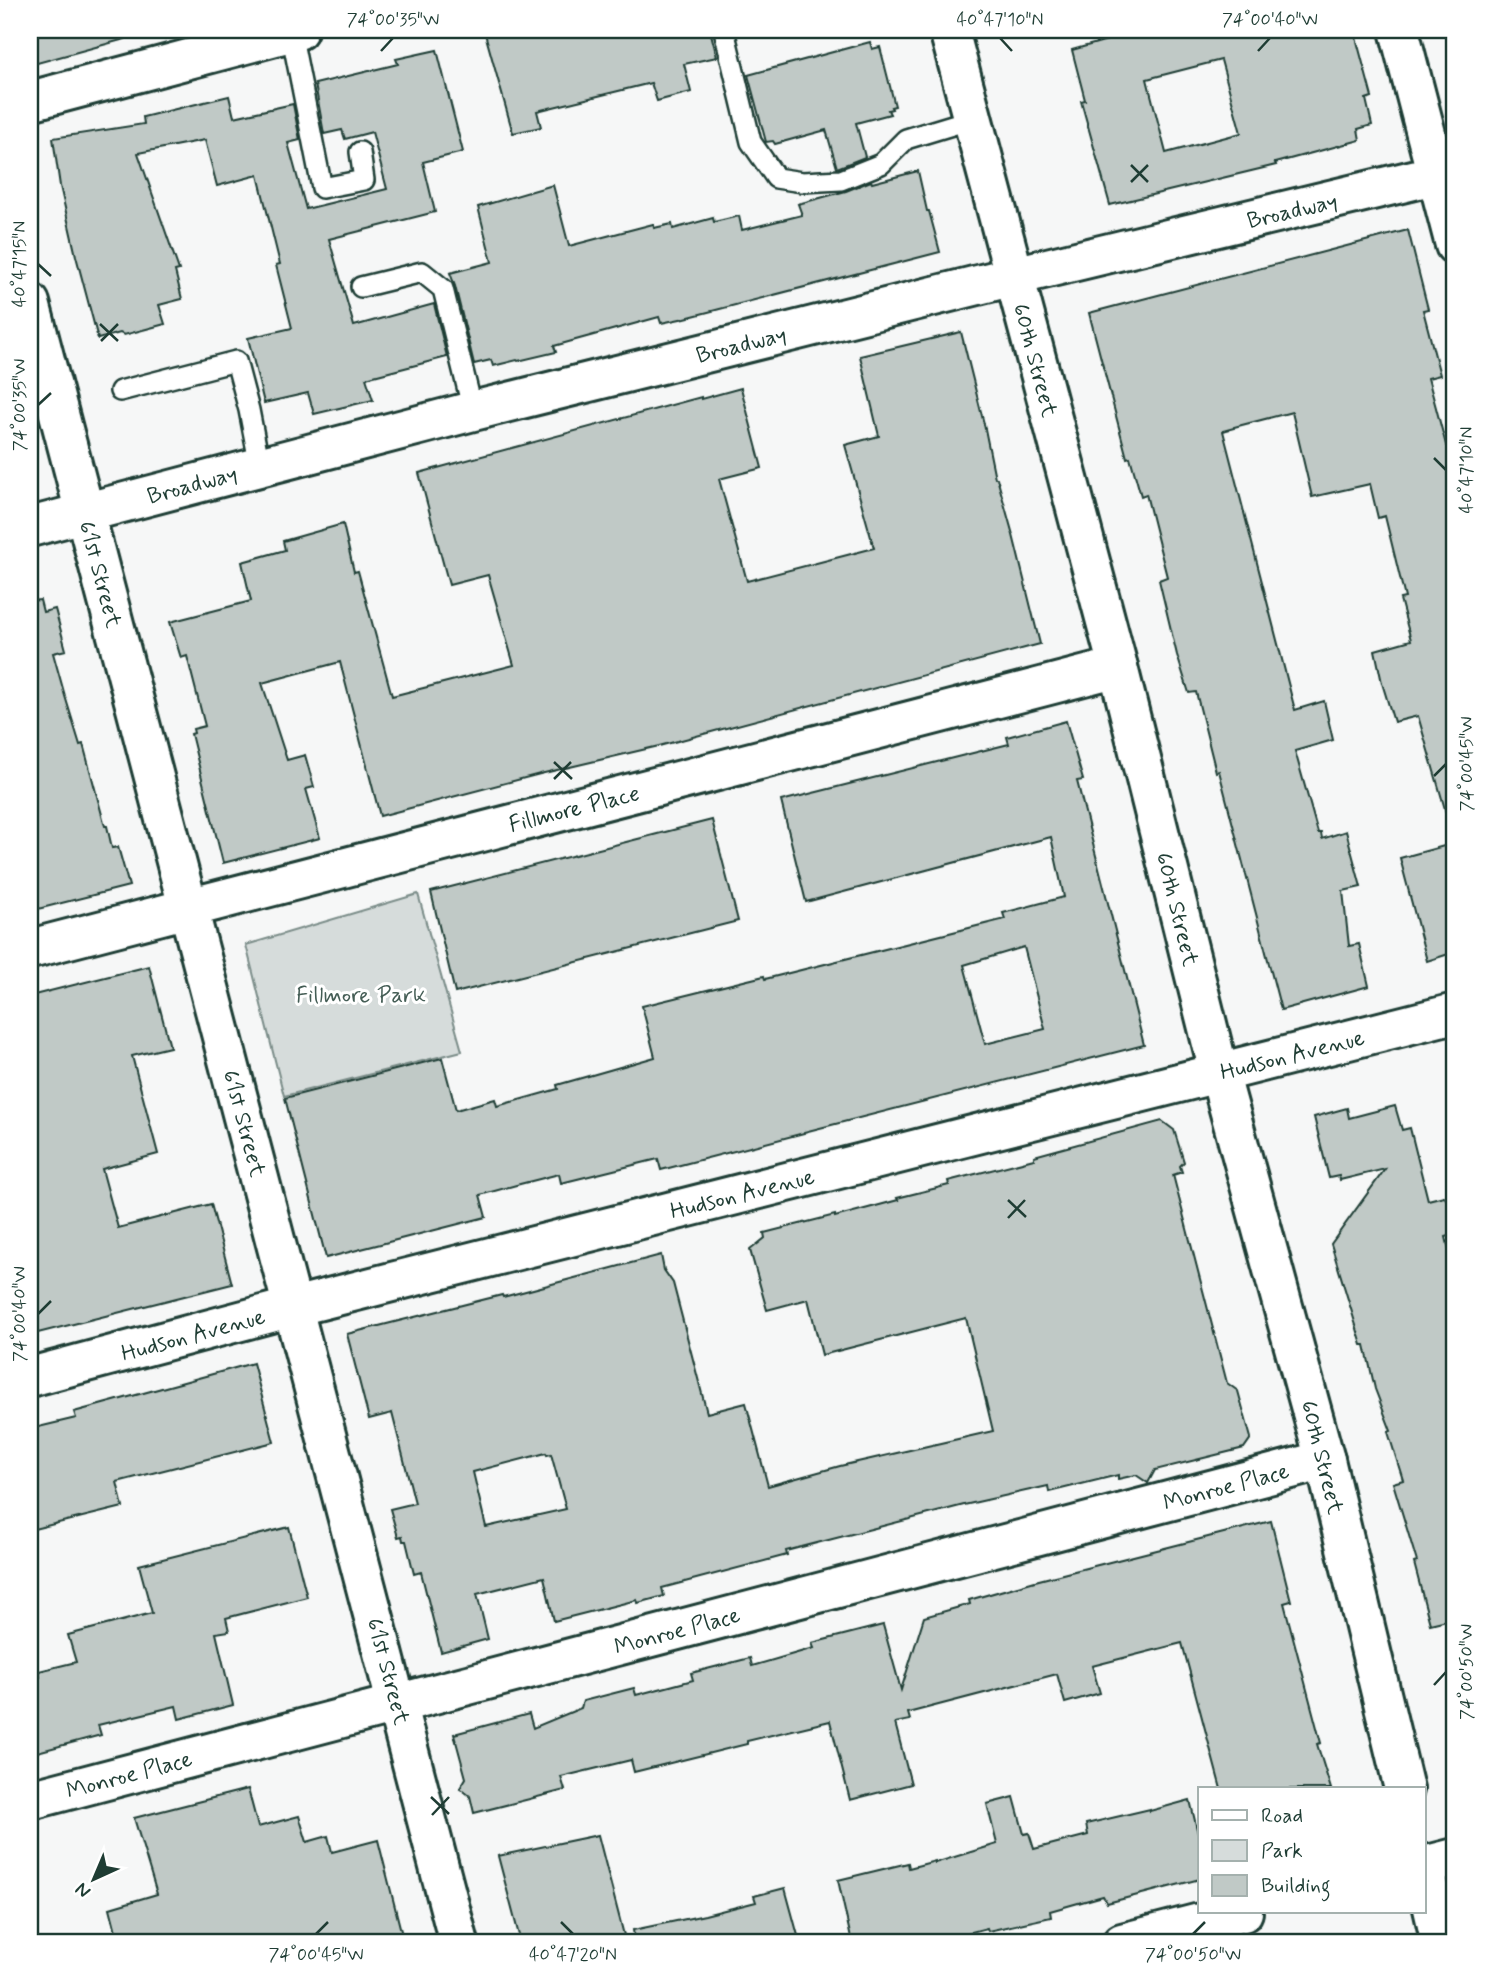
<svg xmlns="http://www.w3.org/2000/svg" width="1485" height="1973" viewBox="0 0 1485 1973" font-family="Mynerve,sans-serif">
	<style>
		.green { fill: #d6dcdb; stroke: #7a8c88; stroke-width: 2 }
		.building { fill: #c0c9c6; stroke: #1f3d34; stroke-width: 2; fill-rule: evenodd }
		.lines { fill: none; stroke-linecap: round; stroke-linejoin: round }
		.lane-casing { stroke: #1f3d34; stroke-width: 24 }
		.street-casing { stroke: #1f3d34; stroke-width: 44 }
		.secondary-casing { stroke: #1f3d34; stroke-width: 44 }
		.lane { stroke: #fff; stroke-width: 19 }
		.street { stroke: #fff; stroke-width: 38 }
		.secondary { stroke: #fff; stroke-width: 38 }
		.ticks { fill: none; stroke: #1f3d34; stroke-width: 2.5 }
		.labels { text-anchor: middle; stroke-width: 6; stroke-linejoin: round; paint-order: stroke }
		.street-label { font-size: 23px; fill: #1f3d34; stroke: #fff }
		.park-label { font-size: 23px; fill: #445d55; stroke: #fff }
		.neatline { fill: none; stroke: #1f3d34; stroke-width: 2.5 }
		.ticks-label { font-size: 18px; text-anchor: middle; fill: #1f3d34 }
	</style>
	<rect width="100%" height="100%" fill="#f6f7f7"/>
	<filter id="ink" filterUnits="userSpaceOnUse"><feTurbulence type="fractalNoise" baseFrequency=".0143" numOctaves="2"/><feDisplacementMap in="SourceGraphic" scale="14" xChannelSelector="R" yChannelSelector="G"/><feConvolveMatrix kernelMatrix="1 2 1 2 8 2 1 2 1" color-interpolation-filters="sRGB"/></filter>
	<g filter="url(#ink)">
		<polygon class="green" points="418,894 462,1051 284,1096 246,945"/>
		<g class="building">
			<polygon points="30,30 124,30 125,39 30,65"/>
			<polygon points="484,30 710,30 717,57 684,64 691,92 657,101 651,83 537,111 541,127 513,133"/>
			<path d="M1120,30H1354L1372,97L1366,99L1372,125L1358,129L1360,140L1275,163L1276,165L1110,205L1081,101L1085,100L1072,50L1122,36ZM1221,60L1241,133L1166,153L1147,79Z"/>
			<polygon points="870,42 872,49 880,47 895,106 891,107 892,109 888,110 890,114 856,123 865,157 837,168 826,130 775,144 773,141 766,142 748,75"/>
			<polygon points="437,50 463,152 423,162 435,212 329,239 354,326 434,304 447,357 366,378 373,400 314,414 308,393 264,403 248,338 292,328 276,265 280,264 258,175 217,186 205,140 138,153 179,270 175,271 182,299 159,305 165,324 124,335 120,333 98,339 76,256 60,186 53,138 144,124 143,117 229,96 234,117 293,104 300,140 288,143 306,209 387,189 372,132 345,139 342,130 324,134 315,84 398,64 396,59"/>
			<polygon points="918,171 927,211 929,211 940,252 685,318 661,323 659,317 554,346 556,352 518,361 517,360 493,366 491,360 474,364 455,286 450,273 492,262 478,207 553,185 569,246 653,224 654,228 672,224 673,229 713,218 714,222 739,216 742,230 802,215 798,204 846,191 871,181 872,183"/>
			<polygon points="1408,230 1428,309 1423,310 1440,375 1428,378 1446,445 1455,442 1455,815 1447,816 1418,716 1394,722 1382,683 1375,650 1411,640 1400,599 1405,598 1385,516 1378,518 1370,484 1312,497 1292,412 1234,427 1234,428 1223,431 1295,710 1324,701 1333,740 1295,751 1318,833 1321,833 1322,839 1346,831 1361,887 1343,891 1349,946 1359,944 1369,986 1281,1010 1219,771 1216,772 1196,692 1189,693 1177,655 1159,580 1167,577 1146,494 1141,496 1130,457 1127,458 1089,313"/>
			<polygon points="961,332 984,424 995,478 997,478 1013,535 1040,644 659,746 540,774 380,816 340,662 262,683 287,760 305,755 314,787 306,789 320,838 223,863 191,734 194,733 193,729 205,726 187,656 181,658 170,622 251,601 242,562 285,550 283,541 343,524 354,572 358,571 392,696 514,665 488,575 449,585 419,473 701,397 701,399 741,388 762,468 719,479 747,581 874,548 845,445 879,436 860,356"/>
			<polygon points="40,600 43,612 55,609 66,650 53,653 65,696 80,745 83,744 105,826 107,826 112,848 118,847 129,886 30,911 30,601"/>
			<path d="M1066,721L1083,780L1077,781L1144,1045L804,1132V1133L661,1170L658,1159L561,1183L559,1174L520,1184L480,1195L486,1217L326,1258L285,1098L442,1058L456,1110L495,1099L497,1106L558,1089L557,1085L655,1057L642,1006L764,976L765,979L1005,919L1003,913L1064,897L1051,837L806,902L781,801L1009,744L1007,737ZM1024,947L1045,1029L985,1044L964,965Z"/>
			<polygon points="712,820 738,921 455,993 431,892"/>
			<polygon points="1455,843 1455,952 1427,961 1400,858"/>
			<polygon points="149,966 170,1047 132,1056 158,1154 102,1169 118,1228 211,1204 232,1284 30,1335 30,996"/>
			<polygon points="1395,1106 1402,1130 1410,1128 1428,1200 1444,1196 1446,1199 1455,1197 1455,1230 1453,1231 1453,1235 1446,1237 1455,1276 1455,1618 1430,1624 1414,1563 1417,1562 1393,1483 1403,1480 1388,1432 1391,1431 1375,1389 1365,1345 1362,1345 1331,1244 1385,1169 1340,1180 1339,1176 1329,1178 1314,1117 1347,1108 1349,1118"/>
			<path d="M1162,1121L1174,1130L1184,1162L1180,1166L1182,1172L1173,1175L1227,1383L1238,1391L1251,1438L1244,1448L1155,1470L1148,1483L1136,1475L1118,1479V1475L1049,1492L1048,1486L964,1505L786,1551L787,1555L662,1588L664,1596L638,1603L637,1600L554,1621L544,1577L477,1594L488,1639L441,1652L421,1572L414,1574L406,1541H403L402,1536L398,1537L390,1509L415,1503L392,1413L369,1419L347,1334L502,1295L503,1297L661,1255L664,1270L673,1283L707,1413L746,1403L768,1486L840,1466L993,1431L966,1318L822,1355L808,1299L767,1310L750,1250L765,1238L764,1233L835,1215V1217L898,1200L897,1198L949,1185L948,1181L1034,1159V1156ZM546,1453L547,1455L551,1454L566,1509L486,1527L473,1472Z"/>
			<polygon points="253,1363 274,1442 117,1482 123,1507 30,1530 30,1429 76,1418 74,1412"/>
			<polygon points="1271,1521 1291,1601 1284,1603 1321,1743 1317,1744 1331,1789 1221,1789 1182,1643 1092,1666 1100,1693 1065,1703 1057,1674 908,1713 910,1720 895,1723 911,1784 850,1800 830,1721 747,1741 747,1744 634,1772 631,1760 561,1777 565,1790 474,1813 470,1796 460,1788 466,1778 454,1734 529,1714 533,1728 581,1708 583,1701 634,1688 636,1695 693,1680 691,1673 750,1658 752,1666 814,1648 812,1643 883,1625 901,1690 924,1617 970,1604 969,1600 1035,1581"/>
			<polygon points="289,1527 307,1597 226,1618 229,1631 216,1633 233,1705 179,1719 176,1706 98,1725 101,1735 30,1754 30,1679 40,1677 39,1671 76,1662 68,1635 152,1613 139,1565"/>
			<polygon points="248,1789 258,1827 299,1816 307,1842 328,1836 332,1852 378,1840 404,1943 119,1943 110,1908 157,1894 134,1818"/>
			<polygon points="1014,1797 1024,1834 1029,1833 1034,1849 1088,1835 1086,1824 1150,1809 1150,1811 1190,1800 1200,1842 1200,1879 1107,1903 1103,1896 1050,1911 1051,1917 988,1931 987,1928 929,1943 852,1943 838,1880 908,1863 909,1868 935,1861 935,1863 997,1844 987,1804"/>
			<polygon points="598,1835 626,1943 521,1943 498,1856"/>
			<polygon points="785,1888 800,1943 635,1943 633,1930 705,1915 756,1902 754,1896"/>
		</g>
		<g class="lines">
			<g class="lane-casing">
				<g id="lane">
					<polyline points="724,30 751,142 776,178 802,182 841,180 881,164 906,139 972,119"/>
					<polyline points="291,32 322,188 364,180 360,152"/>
					<polyline points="361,287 422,272 443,289 473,411"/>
					<polyline points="120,391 236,361 249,410 260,467"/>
				</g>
			</g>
			<g class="street-casing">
				<g id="street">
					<polyline points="1399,30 1455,245"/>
					<polyline points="30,101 298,30"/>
					<polyline points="30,303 459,1943"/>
					<polyline points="30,949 1118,667"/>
					<polyline points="30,1377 293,1307 1455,1013"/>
					<polyline points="30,1800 1325,1460"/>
					<polyline points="1424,1866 1455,1858"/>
					<polyline points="1122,1943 1243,1912"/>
				</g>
			</g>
			<g class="secondary-casing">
				<g id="secondary">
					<polyline points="949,30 1118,667 1219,1072 1325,1460 1404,1789"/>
					<polyline points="30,527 473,411 1014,276 1455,170"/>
					<polyline points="1424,1869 1441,1943"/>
				</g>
			</g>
			<use href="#lane" class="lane"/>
			<use href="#street" class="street"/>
			<use href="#secondary" class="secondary"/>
		</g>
	</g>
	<path class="ticks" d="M1000,38L1012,51M381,51L393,38M1258,51L1270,38M1131,165L1148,182M1131,182L1148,165M38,264L51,276M100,324L118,341M101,341L118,324M38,405L51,393M1434,458L1446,470M554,762L572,779M1434,776L1446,764M554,779L571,762M1008,1200L1026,1217M1008,1218L1025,1200M38,1314L51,1301M1434,1685L1446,1672M431,1797L449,1814M432,1815L449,1797M561,1922L573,1934M316,1934L328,1922M1193,1934L1205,1922"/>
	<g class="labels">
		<g class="street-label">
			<text transform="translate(1292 210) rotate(-13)" y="8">Broadway</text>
			<text transform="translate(741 344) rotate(-14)" y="8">Broadway</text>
			<text transform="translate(1036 360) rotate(75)" y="8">60th Street</text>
			<text transform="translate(192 484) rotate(-15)" y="8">Broadway</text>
			<text transform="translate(101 574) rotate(75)" y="8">61st Street</text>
			<text transform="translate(574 808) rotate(-14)" y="8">Fillmore Place</text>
			<text transform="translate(1178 909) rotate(76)" y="8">60th Street</text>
			<text transform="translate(1292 1054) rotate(-14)" y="8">Hudson Avenue</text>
			<text transform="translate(245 1123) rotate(75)" y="8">61st Street</text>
			<text transform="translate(742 1193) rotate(-14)" y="8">Hudson Avenue</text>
			<text transform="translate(193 1334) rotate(-15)" y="8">Hudson Avenue</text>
			<text transform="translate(1323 1457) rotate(76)" y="8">60th Street</text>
			<text transform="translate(1226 1486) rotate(-15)" y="8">Monroe Place</text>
			<text transform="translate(677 1630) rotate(-15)" y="8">Monroe Place</text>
			<text transform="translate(389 1671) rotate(75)" y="8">61st Street</text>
			<text transform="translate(129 1774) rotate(-15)" y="8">Monroe Place</text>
		</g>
		<g class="park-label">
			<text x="361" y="1002">Fillmore Park</text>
		</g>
	</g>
	<rect width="1485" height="1973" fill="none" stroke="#fff" stroke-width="77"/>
	<rect x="1198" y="1787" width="228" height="126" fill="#ffffff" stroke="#a5b1ae" stroke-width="2"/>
	<rect x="1212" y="1810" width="35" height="10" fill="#ffffff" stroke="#a5b1ae" stroke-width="2"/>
	<text x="1261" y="1822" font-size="21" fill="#1f3d34">Road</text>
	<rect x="1212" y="1840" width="35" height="21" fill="#d6dcdb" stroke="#a5b1ae" stroke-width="2"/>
	<text x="1261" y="1857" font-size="21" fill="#1f3d34">Park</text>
	<rect x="1212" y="1875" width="35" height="21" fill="#c0c9c6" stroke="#a5b1ae" stroke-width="2"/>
	<text x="1261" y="1892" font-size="21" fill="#1f3d34">Building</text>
	<g transform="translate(94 1879) rotate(224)" stroke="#ffffff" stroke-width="5" paint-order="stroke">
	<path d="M0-5L12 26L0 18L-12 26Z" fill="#1f3d34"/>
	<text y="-10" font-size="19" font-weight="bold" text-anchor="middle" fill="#1f3d34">N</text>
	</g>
	<rect x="38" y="38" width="1408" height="1896" class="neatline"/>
	<g class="ticks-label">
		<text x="393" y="25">74°00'35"W</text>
		<text x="1000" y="25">40°47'10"N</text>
		<text x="1270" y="25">74°00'40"W</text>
		<text transform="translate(19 264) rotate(-90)" y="6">40°47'15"N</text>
		<text transform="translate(19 405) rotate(-90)" y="6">74°00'35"W</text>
		<text transform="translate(1466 470) rotate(-90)" y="6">40°47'10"N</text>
		<text transform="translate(1466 764) rotate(-90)" y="6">74°00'45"W</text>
		<text transform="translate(19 1314) rotate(-90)" y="6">74°00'40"W</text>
		<text transform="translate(1466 1672) rotate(-90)" y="6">74°00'50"W</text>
		<text x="316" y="1960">74°00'45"W</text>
		<text x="573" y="1960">40°47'20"N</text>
		<text x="1193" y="1960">74°00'50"W</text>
	</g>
</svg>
